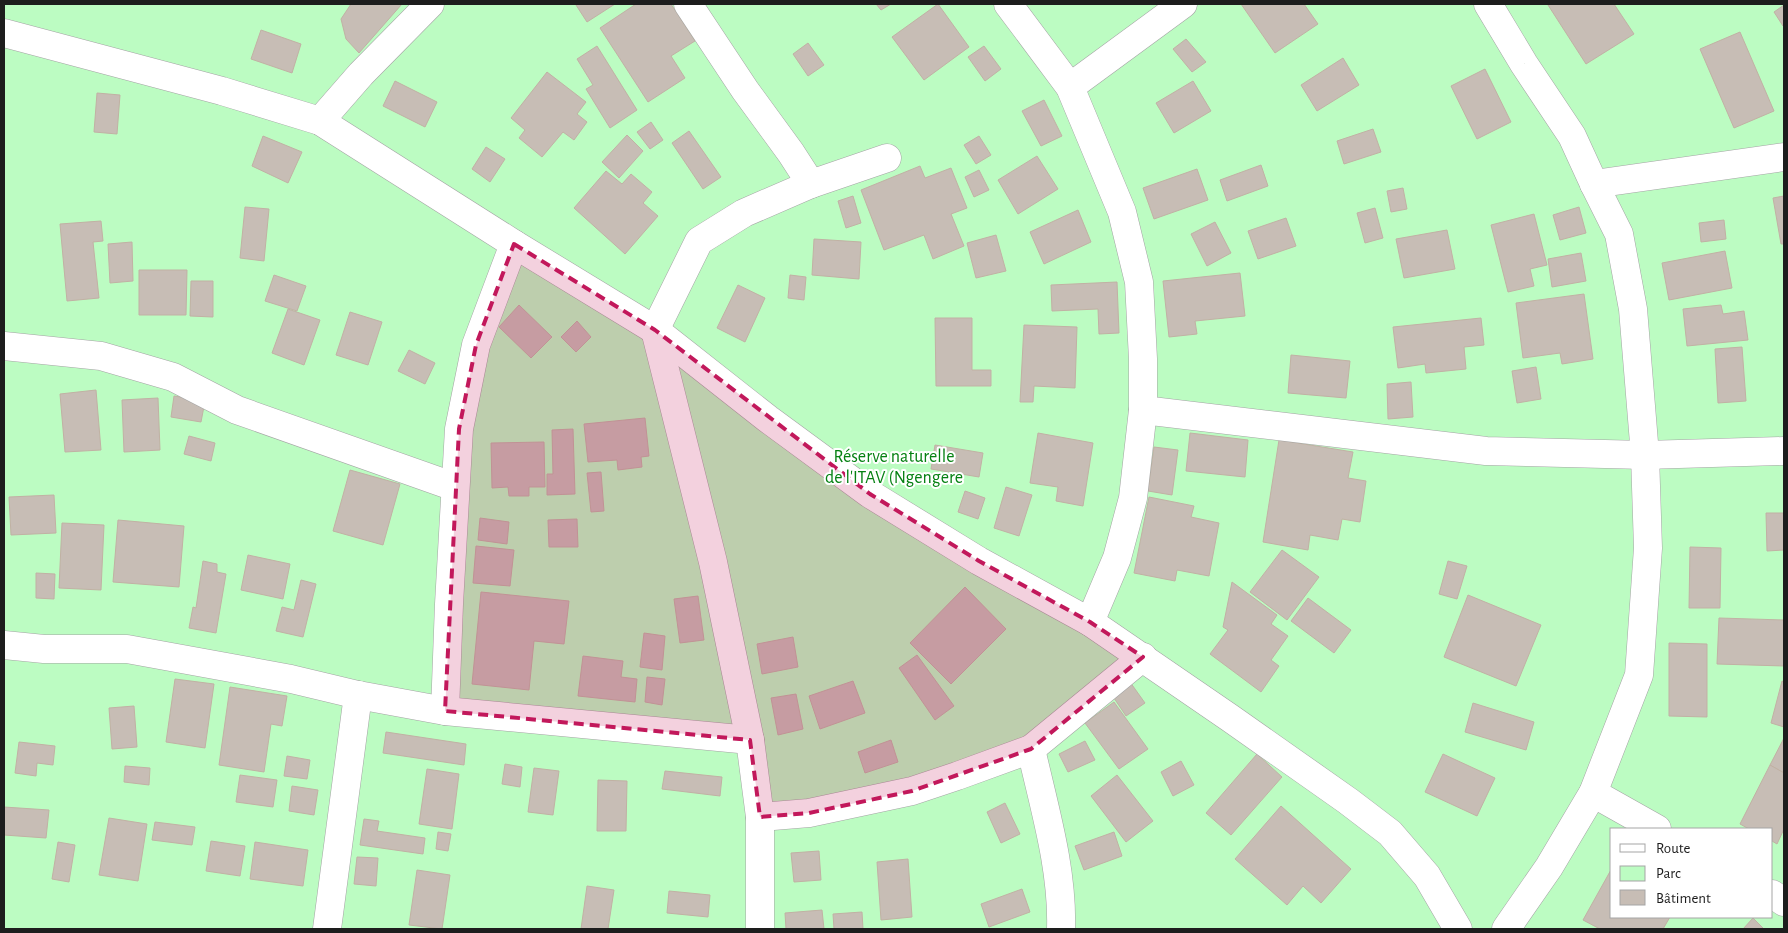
<svg xmlns="http://www.w3.org/2000/svg" width="1788" height="933" viewBox="0 0 1788 933" font-family="'Alegreya Sans',sans-serif">
	<style>
		.park { fill: #bcfcc2; fill-rule: evenodd }
		.building { fill: #c7bdb5; stroke: #c1b1a4 }
		.lines { fill: none; stroke-linecap: round; stroke-linejoin: round }
		.minor-casing { stroke: #a4a4a4; stroke-width: 29 }
		.minor { stroke: #fff; stroke-width: 28 }
		.marked { fill: #c2185b; fill-opacity: 0.2; stroke: #c2185b; stroke-width: 4; stroke-dasharray: 10 6; stroke-linejoin: round }
		.labels { text-anchor: middle; stroke-width: 4; stroke-linejoin: round; paint-order: stroke }
		.park-label { font-size: 18px; fill: #058112; stroke: #fff }
	</style>
	<rect width="100%" height="100%" fill="#efebe2"/>
	<path class="park" d="M4,4H1784V929H4ZM1612,829H1772V917H1612Z"/>
	<g class="building">
		<polygon points="351,4 402,4 359,53 346,39 341,19"/>
		<polygon points="577,4 615,4 587,22 576,5"/>
		<polygon points="636,4 671,4 695,41 671,56 685,78 648,102 600,28"/>
		<polygon points="876,4 891,4 881,10"/>
		<polygon points="938,4 969,47 924,80 892,37"/>
		<polygon points="1241,4 1304,4 1318,24 1275,53"/>
		<polygon points="1551,4 1614,4 1634,34 1586,64 1548,5"/>
		<polygon points="1784,5 1784,25 1783,26 1774,12"/>
		<polygon points="261,30 301,44 292,73 251,59"/>
		<polygon points="1740,32 1774,111 1734,128 1700,49"/>
		<polygon points="1186,39 1206,62 1192,72 1173,49"/>
		<polygon points="808,43 824,65 808,76 793,54"/>
		<polygon points="597,46 637,110 610,128 586,89 593,85 577,59"/>
		<polygon points="984,46 1001,69 985,81 968,57"/>
		<polygon points="1343,58 1359,85 1317,111 1301,85"/>
		<polygon points="1485,69 1511,122 1477,139 1451,86"/>
		<polygon points="547,72 586,102 577,114 587,122 574,140 563,132 542,157 519,138 525,130 511,118"/>
		<polygon points="395,81 437,102 425,127 383,106"/>
		<polygon points="1193,81 1211,111 1174,133 1156,103"/>
		<polygon points="97,93 120,95 117,134 94,132"/>
		<polygon points="1044,100 1062,136 1041,146 1022,111"/>
		<polygon points="651,122 663,140 650,149 637,132"/>
		<polygon points="1373,129 1381,152 1344,164 1337,141"/>
		<polygon points="689,131 721,177 703,189 672,143"/>
		<polygon points="627,135 643,151 619,178 602,162"/>
		<polygon points="263,136 302,152 288,183 252,166"/>
		<polygon points="979,136 991,155 976,164 964,145"/>
		<polygon points="486,147 505,159 490,182 472,169"/>
		<polygon points="1037,156 1058,189 1018,214 998,180"/>
		<polygon points="1261,165 1268,186 1227,201 1220,180"/>
		<polygon points="920,166 925,178 951,168 967,208 951,214 964,246 933,259 924,235 884,250 861,190"/>
		<polygon points="1197,169 1208,200 1154,219 1143,188"/>
		<polygon points="979,170 989,190 974,197 965,177"/>
		<polygon points="606,171 622,184 631,174 652,192 643,203 658,216 625,254 574,208"/>
		<polygon points="1403,188 1407,209 1391,212 1387,191"/>
		<polygon points="853,196 861,223 846,228 838,201"/>
		<polygon points="1784,196 1784,244 1781,244 1773,198"/>
		<polygon points="245,207 269,209 264,261 240,258"/>
		<polygon points="1579,207 1586,233 1560,240 1553,215"/>
		<polygon points="1375,208 1383,238 1365,243 1357,213"/>
		<polygon points="1078,210 1091,242 1044,264 1030,232"/>
		<polygon points="1534,214 1547,265 1530,269 1534,286 1508,292 1491,225"/>
		<polygon points="1286,218 1296,246 1258,259 1248,231"/>
		<polygon points="1724,220 1726,239 1701,242 1699,223"/>
		<polygon points="101,221 103,241 93,242 99,298 67,301 60,224"/>
		<polygon points="1215,222 1231,253 1207,266 1191,234"/>
		<polygon points="1447,230 1455,269 1404,278 1396,239"/>
		<polygon points="996,235 1006,271 976,278 967,243"/>
		<polygon points="814,239 861,242 859,279 812,275"/>
		<polygon points="132,242 133,281 110,283 108,244"/>
		<polygon points="1725,251 1732,288 1669,300 1662,263"/>
		<polygon points="1581,253 1586,281 1552,287 1548,259"/>
		<polygon points="139,270 187,270 186,315 139,315"/>
		<polygon points="1240,273 1245,316 1195,321 1197,334 1169,337 1163,281"/>
		<polygon points="274,275 306,286 297,311 265,301"/>
		<polygon points="790,275 806,277 804,300 788,298"/>
		<polygon points="191,281 213,281 213,317 190,316"/>
		<polygon points="1117,282 1119,333 1099,334 1098,309 1052,311 1051,285"/>
		<polygon points="738,285 765,298 745,342 717,328"/>
		<polygon points="1584,294 1593,359 1562,364 1560,353 1523,358 1516,303"/>
		<polygon points="519,305 552,337 531,358 499,327"/>
		<polygon points="1721,305 1723,314 1744,311 1748,340 1687,346 1683,309"/>
		<polygon points="288,309 320,320 304,365 272,353"/>
		<polygon points="350,312 382,322 368,365 336,355"/>
		<polygon points="935,318 972,318 972,370 991,370 991,386 936,386"/>
		<polygon points="1481,318 1484,345 1464,347 1466,369 1426,373 1425,364 1398,368 1393,327"/>
		<polygon points="577,321 591,337 576,352 561,337"/>
		<polygon points="1024,325 1077,327 1075,388 1034,386 1033,402 1020,402"/>
		<polygon points="1742,347 1746,401 1718,403 1715,349"/>
		<polygon points="409,350 435,363 425,384 398,371"/>
		<polygon points="1291,355 1350,361 1346,398 1288,393"/>
		<polygon points="1536,367 1541,399 1517,403 1512,371"/>
		<polygon points="1411,382 1413,417 1388,419 1387,384"/>
		<polygon points="96,390 101,450 65,452 60,394"/>
		<polygon points="174,396 205,401 201,422 171,417"/>
		<polygon points="158,398 160,450 124,452 122,400"/>
		<polygon points="645,418 649,456 641,457 642,467 618,470 617,460 588,462 584,424"/>
		<polygon points="573,429 575,494 547,495 547,474 553,474 552,430"/>
		<polygon points="1038,433 1093,443 1083,506 1056,501 1058,487 1030,483"/>
		<polygon points="1190,433 1248,440 1245,477 1186,471"/>
		<polygon points="189,436 215,443 211,461 184,454"/>
		<polygon points="1279,440 1353,452 1348,478 1366,481 1360,522 1342,519 1338,540 1310,535 1308,550 1263,542"/>
		<polygon points="544,442 545,487 529,487 529,496 509,496 508,487 492,488 491,443"/>
		<polygon points="935,445 983,453 979,477 931,469"/>
		<polygon points="1154,447 1178,450 1172,495 1148,491"/>
		<polygon points="350,470 400,484 383,545 333,531"/>
		<polygon points="601,472 604,511 591,512 587,473"/>
		<polygon points="1006,487 1032,495 1019,536 994,528"/>
		<polygon points="965,491 985,498 978,519 958,512"/>
		<polygon points="54,495 56,533 11,535 9,497"/>
		<polygon points="1149,497 1194,506 1191,517 1219,523 1209,576 1177,570 1175,581 1134,573"/>
		<polygon points="1766,513 1784,513 1784,550 1767,551"/>
		<polygon points="480,518 509,522 507,544 478,540"/>
		<polygon points="577,519 578,547 549,547 548,520"/>
		<polygon points="118,520 184,526 179,587 113,582"/>
		<polygon points="62,523 104,525 101,590 59,588"/>
		<polygon points="476,546 514,550 510,586 473,583"/>
		<polygon points="1690,547 1721,548 1720,608 1689,608"/>
		<polygon points="1282,550 1319,577 1287,620 1250,592"/>
		<polygon points="248,555 290,564 283,599 241,590"/>
		<polygon points="203,561 217,564 217,572 226,574 216,633 189,628 193,607 196,608"/>
		<polygon points="1448,561 1467,566 1457,599 1439,594"/>
		<polygon points="36,573 55,574 54,599 36,598"/>
		<polygon points="301,580 316,584 303,637 276,631 282,607 294,610"/>
		<polygon points="1232,582 1277,615 1271,624 1288,636 1271,660 1279,666 1261,692 1210,654 1228,630 1223,627"/>
		<polygon points="965,587 1006,629 951,684 910,643"/>
		<polygon points="481,592 569,601 564,644 534,641 529,690 472,684"/>
		<polygon points="1468,595 1541,625 1516,686 1444,657"/>
		<polygon points="698,596 704,640 680,643 674,599"/>
		<polygon points="1308,598 1351,630 1334,653 1291,621"/>
		<polygon points="1719,618 1784,620 1784,666 1717,664"/>
		<polygon points="644,633 665,636 662,670 640,667"/>
		<polygon points="793,637 798,667 762,674 757,644"/>
		<polygon points="1669,643 1707,644 1707,717 1669,716"/>
		<polygon points="917,655 954,706 935,720 899,668"/>
		<polygon points="583,656 623,661 621,677 637,679 635,702 578,696"/>
		<polygon points="647,677 665,679 662,705 645,702"/>
		<polygon points="175,679 214,684 205,748 166,742"/>
		<polygon points="853,681 865,713 820,729 809,696"/>
		<polygon points="1782,681 1784,682 1784,727 1771,723"/>
		<polygon points="1130,682 1145,703 1126,716 1112,695"/>
		<polygon points="230,687 287,696 282,726 271,724 264,772 219,765"/>
		<polygon points="796,694 803,729 778,735 771,698"/>
		<polygon points="1114,702 1148,749 1119,769 1085,723"/>
		<polygon points="1473,703 1534,722 1526,750 1465,732"/>
		<polygon points="134,706 137,747 112,749 109,708"/>
		<polygon points="386,732 466,744 464,765 383,753"/>
		<polygon points="1784,738 1784,773 1770,765"/>
		<polygon points="891,740 898,762 865,773 858,752"/>
		<polygon points="1085,741 1095,760 1068,772 1059,754"/>
		<polygon points="19,742 55,746 53,765 37,763 36,776 15,773"/>
		<polygon points="1257,754 1282,777 1231,835 1206,813"/>
		<polygon points="1443,754 1495,778 1477,816 1425,792"/>
		<polygon points="287,756 310,760 307,779 284,776"/>
		<polygon points="1181,761 1194,785 1173,796 1161,772"/>
		<polygon points="505,764 522,767 520,787 502,784"/>
		<polygon points="1770,765 1784,773 1784,829 1777,844 1772,841 1772,829 1749,829 1740,824"/>
		<polygon points="125,766 150,768 149,785 124,782"/>
		<polygon points="534,768 559,771 553,815 528,812"/>
		<polygon points="427,769 459,774 452,829 419,824"/>
		<polygon points="665,771 722,777 720,796 662,789"/>
		<polygon points="240,775 277,780 273,807 236,802"/>
		<polygon points="1117,775 1153,821 1126,842 1091,796"/>
		<polygon points="598,780 627,781 626,831 597,831"/>
		<polygon points="292,786 318,790 314,815 289,811"/>
		<polygon points="1005,803 1020,834 1001,843 987,812"/>
		<polygon points="1281,806 1351,869 1321,903 1303,886 1287,905 1235,859"/>
		<polygon points="4,807 49,810 46,838 4,835"/>
		<polygon points="109,818 147,824 138,881 99,875"/>
		<polygon points="364,819 379,821 377,831 425,838 423,854 360,845"/>
		<polygon points="155,822 195,827 192,845 152,840"/>
		<polygon points="438,832 451,834 448,851 436,849"/>
		<polygon points="1114,832 1122,856 1084,870 1075,846"/>
		<polygon points="211,841 245,846 240,876 206,871"/>
		<polygon points="58,842 75,845 69,882 52,879"/>
		<polygon points="255,842 308,850 303,886 250,879"/>
		<polygon points="819,851 821,880 794,882 791,853"/>
		<polygon points="357,857 378,858 376,886 354,884"/>
		<polygon points="908,859 912,917 881,920 877,862"/>
		<polygon points="1612,868 1612,917 1670,917 1663,929 1600,929 1583,920"/>
		<polygon points="417,870 450,875 442,929 409,925"/>
		<polygon points="587,886 614,890 608,929 581,929"/>
		<polygon points="1022,889 1030,912 989,927 981,904"/>
		<polygon points="669,891 710,895 708,917 667,913"/>
		<polygon points="822,910 824,929 786,929 785,913"/>
		<polygon points="862,912 863,929 834,929 833,914"/>
		<polygon points="1753,918 1764,929 1743,929"/>
	</g>
	<g class="lines">
		<g class="minor-casing">
			<g id="minor">
				<polyline points="688,4 745,90 791,153 811,184"/>
				<polyline points="1008,4 1070,87 1122,212 1139,282 1143,359 1143,410 1133,498 1117,558 1090,622"/>
				<polyline points="1488,4 1524,64 1572,136 1594,184 1619,234 1633,309 1645,455 1648,548 1639,675 1593,793 1549,867 1506,929"/>
				<polyline points="4,33 222,91 320,121 514,244 655,330 768,419 870,494 979,561 1090,622 1230,718 1348,801 1390,833 1427,876 1458,929"/>
				<polyline points="1070,87 1183,4"/>
				<polyline points="320,121 361,74 430,4"/>
				<polyline points="1594,184 1784,157"/>
				<polyline points="4,346 101,356 173,377 237,410 455,487"/>
				<polyline points="1143,410 1486,451 1645,455 1784,451"/>
				<polyline points="4,645 44,649 127,649 291,679 358,695 445,711 750,740"/>
				<polyline points="445,711 449,604 459,429 476,345 514,244"/>
				<path d="M1031,749C1044,807 1063,869 1061,929"/>
				<polyline points="1593,793 1657,829"/>
				<polyline points="760,817 809,813 912,791 957,776 1031,749 1143,657"/>
				<polyline points="1772,894 1784,902"/>
				<polyline points="327,929 358,695"/>
				<polyline points="760,929 760,817 750,740 713,562 655,330 699,241 744,213 811,184 887,158"/>
			</g>
		</g>
		<use href="#minor" class="minor"/>
	</g>
	<path class="marked" d="M514,244L655,330L870,494L979,561L1090,622L1143,657L1031,749L912,791L809,813L760,817L750,740L445,711L459,429L476,345Z"/>
	<g class="labels">
		<g class="park-label">
			<text x="894" y="462">Réserve naturelle<tspan x="894" dy="21">de l'ITAV (Ngengere</tspan></text>
		</g>
	</g>
	<rect width="1788" height="933" fill="none" stroke="#1d1d1d" stroke-width="10"/>
	<rect x="1610" y="828" width="162" height="90" fill="#ffffff" stroke="#a5a5a5"/>
	<rect x="1620" y="844" width="25" height="8" fill="#ffffff" stroke="#a5a5a5"/>
	<text x="1656" y="853" font-size="15" fill="#1d1d1d">Route</text>
	<rect x="1620" y="866" width="25" height="15" fill="#bcfcc2" stroke="#a5a5a5"/>
	<text x="1656" y="878" font-size="15" fill="#1d1d1d">Parc</text>
	<rect x="1620" y="890" width="25" height="15" fill="#c7bdb5" stroke="#a5a5a5"/>
	<text x="1656" y="903" font-size="15" fill="#1d1d1d">Bâtiment</text>
</svg>
